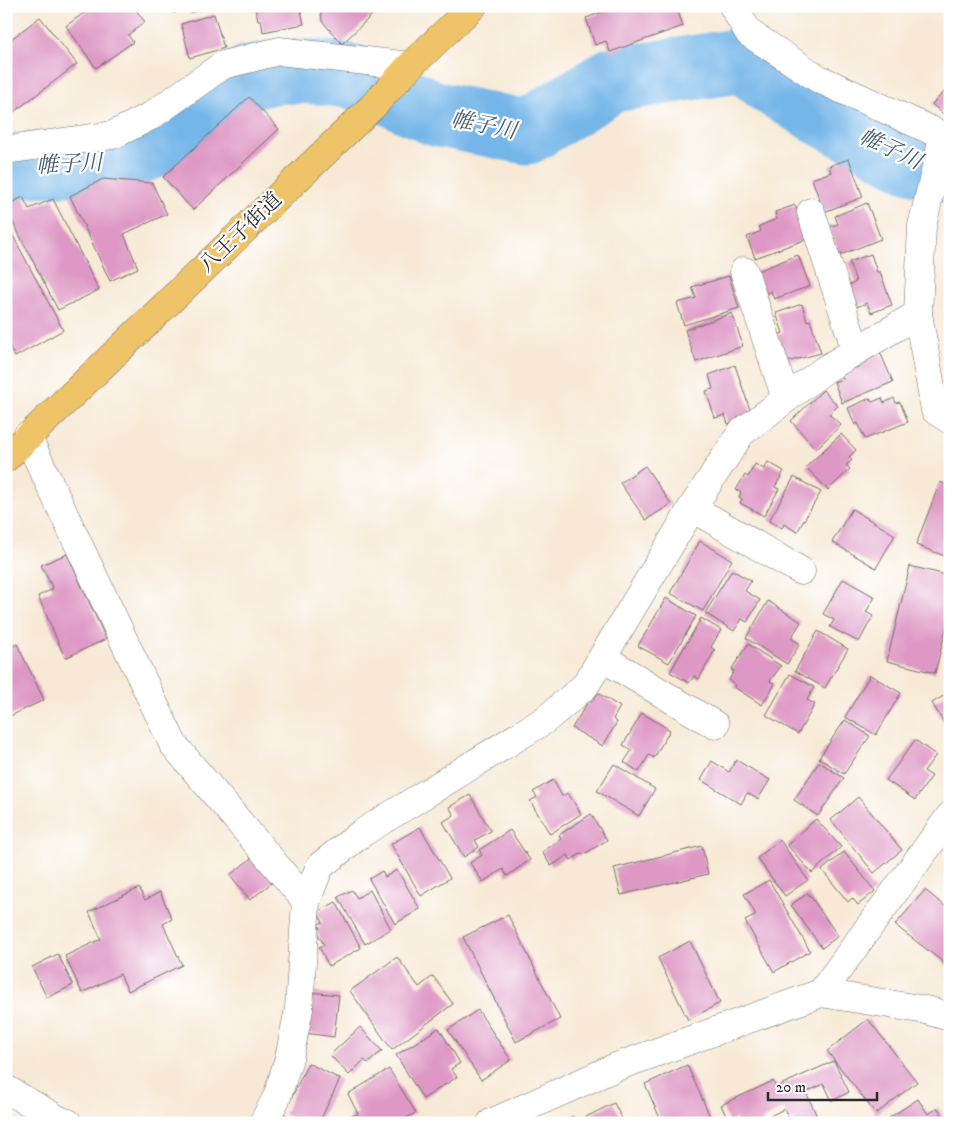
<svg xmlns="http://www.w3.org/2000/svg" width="956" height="1129" viewBox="0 0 956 1129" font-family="'IM FELL DW Pica','Noto Serif JP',serif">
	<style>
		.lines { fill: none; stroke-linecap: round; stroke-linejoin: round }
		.river { stroke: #74b6e9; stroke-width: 65 }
		.building { fill: #de98c5 }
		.minor-casing { stroke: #726e66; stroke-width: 29 }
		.highway-casing { stroke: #726e66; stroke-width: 29 }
		.minor { stroke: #fff; stroke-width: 28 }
		.highway { stroke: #efc469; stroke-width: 28 }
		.labels { text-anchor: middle; stroke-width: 4.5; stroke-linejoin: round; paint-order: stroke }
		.street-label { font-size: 21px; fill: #2b2b2b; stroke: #fff }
		.water-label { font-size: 22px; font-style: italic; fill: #455c6e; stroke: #fff }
	</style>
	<rect width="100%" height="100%" fill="#fff"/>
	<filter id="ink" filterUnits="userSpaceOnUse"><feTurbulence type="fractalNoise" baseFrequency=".02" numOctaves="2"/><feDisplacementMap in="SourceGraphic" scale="10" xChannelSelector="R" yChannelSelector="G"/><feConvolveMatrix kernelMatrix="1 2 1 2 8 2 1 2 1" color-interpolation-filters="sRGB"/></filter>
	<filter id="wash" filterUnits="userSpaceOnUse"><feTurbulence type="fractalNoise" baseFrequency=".0096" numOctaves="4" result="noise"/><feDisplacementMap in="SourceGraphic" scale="20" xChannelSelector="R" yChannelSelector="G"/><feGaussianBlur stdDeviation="1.12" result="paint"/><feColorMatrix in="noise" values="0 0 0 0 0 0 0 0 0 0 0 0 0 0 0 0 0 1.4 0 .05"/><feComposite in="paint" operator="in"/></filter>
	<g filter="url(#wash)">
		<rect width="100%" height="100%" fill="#f7e9d5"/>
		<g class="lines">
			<polyline class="river" points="6,170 20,165 105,163 157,145 223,93 250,77 280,71 318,72 355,77 436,114 527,132 612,80 744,60 773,84 821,113 911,161 950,171"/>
		</g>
		<g id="blocks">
			<g class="building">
				<polygon points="93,6 108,6 109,9 112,6 133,6 145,22 128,35 133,42 96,68 66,26"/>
				<polygon points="171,6 212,6 212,7 190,13 188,8 173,13"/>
				<polygon points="255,6 300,6 304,24 263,32 261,20 258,20"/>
				<polygon points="320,6 362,6 372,15 342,44 322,21"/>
				<polygon points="619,6 676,6 683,26 610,52 606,41 595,45 586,18"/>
				<polygon points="214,14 224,48 190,58 181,24"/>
				<polygon points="40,17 77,64 6,118 6,43"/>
				<polygon points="950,86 950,120 932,104"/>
				<polygon points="249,97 279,129 193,210 163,177"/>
				<polygon points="849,159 863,197 824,212 812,179 831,172 829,166"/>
				<polygon points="103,179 152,183 167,214 124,234 138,268 110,281 70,196"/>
				<polygon points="23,197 29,209 53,199 99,290 58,310 6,209 6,206"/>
				<polygon points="867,203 881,239 840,255 829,227 838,224 835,216"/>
				<polygon points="795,205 807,239 755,258 747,237 761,231 759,226 777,219 775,212"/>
				<polygon points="11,232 63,330 15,357 6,341 6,234"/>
				<polygon points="871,254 877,272 880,272 892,305 871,313 867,303 856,307 849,285 856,282 849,262"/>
				<polygon points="798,255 810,286 774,299 771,291 764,294 755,272"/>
				<polygon points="729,276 739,308 684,325 677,303 696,298 692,287"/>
				<polygon points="802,304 807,321 810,320 821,353 787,362 777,335 783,333 776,313"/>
				<polygon points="732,313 743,346 696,362 685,330"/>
				<polygon points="880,352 893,382 842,403 834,382 843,379 841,374 860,366 859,361"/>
				<polygon points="735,365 752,416 728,424 725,415 715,418 706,391 713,389 709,375"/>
				<polygon points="823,390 838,406 829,414 841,425 816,449 791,421"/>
				<polygon points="870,398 872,402 882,398 884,403 894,398 896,403 900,402 908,422 865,439 858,423 855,425 848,408"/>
				<polygon points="841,434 856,450 849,457 852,460 846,465 850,469 828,490 806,467"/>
				<polygon points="768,462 784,471 775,487 779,489 764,516 740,503 742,499 739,497 741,492 736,490 745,475 748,477 755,464 764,469"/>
				<polygon points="645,466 671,504 646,520 620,483"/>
				<polygon points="794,477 821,492 797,532 784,524 782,528 769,521"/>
				<polygon points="940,482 950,486 950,558 916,545"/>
				<polygon points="852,509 895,535 876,568 832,542"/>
				<polygon points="700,541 732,560 703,611 670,593"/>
				<polygon points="67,554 106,639 65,658 38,596 53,589 41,565"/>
				<polygon points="910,566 950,576 950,612 935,673 887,661"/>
				<polygon points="732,570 751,581 745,591 760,600 747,622 742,619 734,631 705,613"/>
				<polygon points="843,579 875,597 866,612 873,616 859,642 830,627 834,620 823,614"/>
				<polygon points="666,598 696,616 669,663 638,646"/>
				<polygon points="768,601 801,622 791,638 800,644 787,664 746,638"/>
				<polygon points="701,618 721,630 711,647 715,650 699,679 694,676 689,683 670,672"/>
				<polygon points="818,631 848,649 825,688 795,671"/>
				<polygon points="17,644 44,700 6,718 6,649"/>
				<polygon points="748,644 781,666 770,681 775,684 762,705 734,687 735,684 729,680 734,671 731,670"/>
				<polygon points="790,674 814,687 807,700 815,704 798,734 766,715"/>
				<polygon points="870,675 901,693 876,735 845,717"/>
				<polygon points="950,692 950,733 932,703"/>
				<polygon points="598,693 620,707 613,719 617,722 603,746 572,728 589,700 592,702"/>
				<polygon points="642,713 670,730 654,758 649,755 639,772 624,762 632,750 623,745"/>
				<polygon points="845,720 870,736 844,774 819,758"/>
				<polygon points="915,740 936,755 924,771 932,776 915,800 886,780"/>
				<polygon points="736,760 770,780 758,799 747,793 741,804 701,780 712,761 729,772"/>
				<polygon points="819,762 844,778 818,816 794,800"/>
				<polygon points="614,764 655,789 639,816 597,791"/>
				<polygon points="553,780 562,796 568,793 581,814 550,834 530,801 537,797 533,792"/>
				<polygon points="470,795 491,831 475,840 479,847 464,857 443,822 454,815 449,807"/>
				<polygon points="858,797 902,850 874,873 831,820"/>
				<polygon points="591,814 607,840 583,855 582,853 571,860 568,855 551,866 542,852 561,839 559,835"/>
				<polygon points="816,819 841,847 812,873 787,845"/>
				<polygon points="420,827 450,878 421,896 391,844"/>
				<polygon points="510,830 530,860 507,876 503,869 483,882 470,863 482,855 479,850"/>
				<polygon points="780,840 808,880 785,896 757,858"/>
				<polygon points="702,846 708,874 621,895 614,868"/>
				<polygon points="844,852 875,891 858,905 852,898 848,902 822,870"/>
				<polygon points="254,856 274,881 250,900 230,875"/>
				<polygon points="397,870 420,909 395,924 369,879 382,871 385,877"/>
				<polygon points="769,880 810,951 774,972 745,921 756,915 744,894"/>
				<polygon points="139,888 145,900 160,892 172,919 163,924 182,965 128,991 120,974 82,993 65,956 101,939 89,912"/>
				<polygon points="352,890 357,898 370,890 391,929 365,944 338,897"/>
				<polygon points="925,890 950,910 950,964 948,966 895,925"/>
				<polygon points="808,893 838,936 822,948 791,905"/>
				<polygon points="336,902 361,948 329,966 319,947 324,945 316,931 320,928 318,924 323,922 317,912"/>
				<polygon points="508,915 560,1019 516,1042 463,937"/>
				<polygon points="690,941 720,1003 688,1020 658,958"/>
				<polygon points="58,954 73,985 47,998 32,967"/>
				<polygon points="397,957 419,987 433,976 453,1004 392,1050 350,991"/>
				<polygon points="309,992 339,995 334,1037 305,1033"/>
				<polygon points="478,1010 511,1060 481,1080 448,1030"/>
				<polygon points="868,1019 917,1082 876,1114 827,1051"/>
				<polygon points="360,1027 382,1051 368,1063 364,1060 349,1075 330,1055"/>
				<polygon points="439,1028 460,1063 451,1069 457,1077 423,1099 396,1055"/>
				<polygon points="834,1061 849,1092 832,1101 824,1084 806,1092 820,1123 795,1123 793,1119 790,1121 784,1109 762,1120 763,1123 737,1123 736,1119 729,1122 721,1105 773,1081 776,1087"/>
				<polygon points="308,1063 340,1079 319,1123 303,1123 284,1114"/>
				<polygon points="687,1065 713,1123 662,1123 645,1084"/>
				<polygon points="389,1069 416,1113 397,1123 353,1123 349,1116 358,1114 348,1094"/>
				<polygon points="918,1099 928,1114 938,1108 947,1123 892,1123 889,1118"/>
				<polygon points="614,1103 624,1123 581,1123 580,1120"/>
				<polygon points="573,1116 577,1123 558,1123"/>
			</g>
		</g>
	</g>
	<g filter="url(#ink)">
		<use href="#blocks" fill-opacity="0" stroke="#726e66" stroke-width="1"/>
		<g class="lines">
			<g class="minor-casing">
				<g id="minor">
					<polyline points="733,6 749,33 819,79 950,139"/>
					<polyline points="943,138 922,226 918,314 935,410 950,420"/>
					<polyline points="6,150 113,135 151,116 223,65 279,51 410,66"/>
					<polyline points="811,212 856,351"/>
					<polyline points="744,271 786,399"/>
					<polyline points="27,436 173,744 306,901"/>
					<polyline points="692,508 801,571"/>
					<polyline points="603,658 715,725"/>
					<polyline points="821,993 950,816"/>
					<polyline points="6,1089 61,1121 68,1123"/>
					<polyline points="263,1123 277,1097 289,1058 299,1009 306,901 320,866 362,833 545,720 585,686 692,508 741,433 824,370 918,314"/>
					<polyline points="491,1123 616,1067 821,993 926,1010 950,1017"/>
				</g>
			</g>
			<g class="highway-casing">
				<polyline id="highway" points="6,458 372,107 410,66 473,6"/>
			</g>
			<use href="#minor" class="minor"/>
			<use href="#highway" class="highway"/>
		</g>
	</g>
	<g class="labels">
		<g class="street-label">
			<text transform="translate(240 232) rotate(-44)" y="7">八王子街道</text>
		</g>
		<g class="water-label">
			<text transform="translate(484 124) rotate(11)" y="8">帷子川</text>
			<text transform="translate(891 148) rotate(25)" y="8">帷子川</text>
			<text transform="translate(69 163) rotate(-3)" y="8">帷子川</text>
		</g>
	</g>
	<rect width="956" height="1129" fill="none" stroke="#fff" stroke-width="25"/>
	<path d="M768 1092v8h109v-8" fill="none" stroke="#2b2b2b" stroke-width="2.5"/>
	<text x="776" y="1092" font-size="15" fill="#2b2b2b" stroke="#ffffff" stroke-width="4" paint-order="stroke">20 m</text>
</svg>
